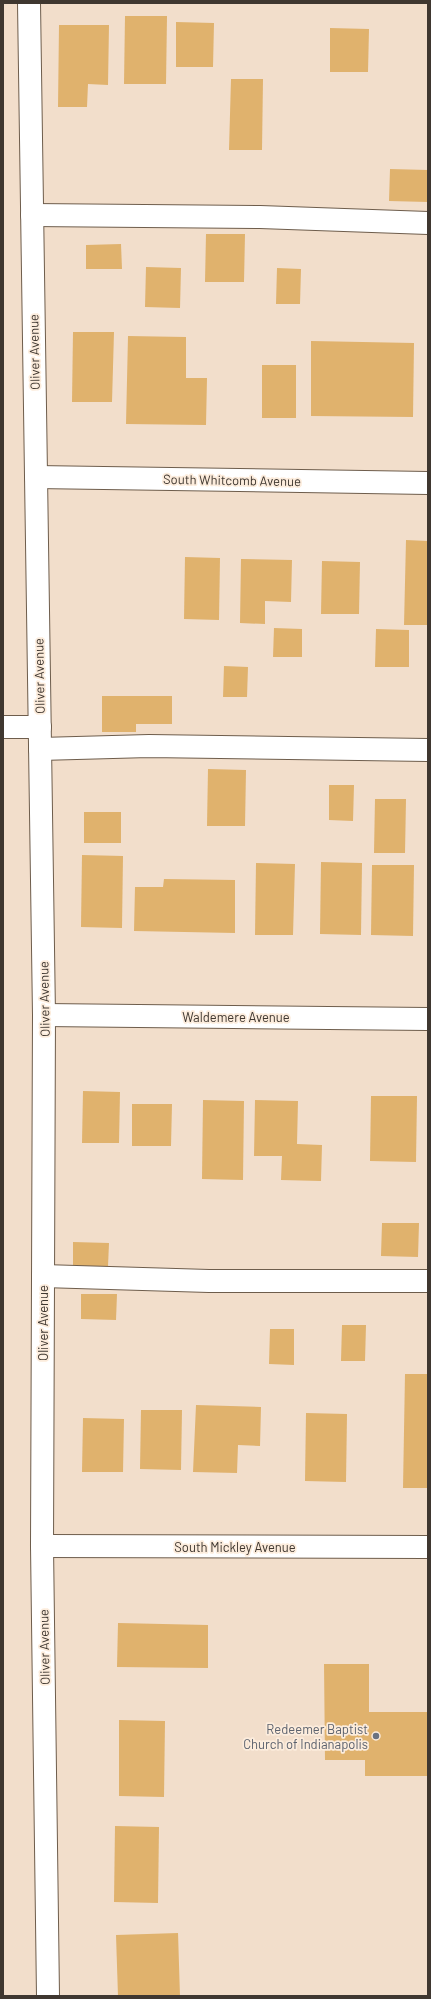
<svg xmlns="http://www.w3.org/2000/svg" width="431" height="1999" viewBox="0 0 431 1999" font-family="Barlow,sans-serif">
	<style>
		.building { fill: #e0b26d }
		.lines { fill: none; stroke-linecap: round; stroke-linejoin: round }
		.minor-casing { stroke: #6e5d4c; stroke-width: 24 }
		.minor { stroke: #fff; stroke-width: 22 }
		.worship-dot { fill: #6b7280; stroke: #fcecdc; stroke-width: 1.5 }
		.labels { text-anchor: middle; stroke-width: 3.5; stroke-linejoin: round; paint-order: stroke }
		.street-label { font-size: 13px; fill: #3f3730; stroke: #fcecdc }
		.worship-label { font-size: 13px; fill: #5b616d; stroke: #fcecdc; text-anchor: end }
	</style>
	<rect width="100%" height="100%" fill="#f2decb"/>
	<g class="building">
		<polygon points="125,16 167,16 166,84 124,84"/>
		<polygon points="176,22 214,23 213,67 176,67"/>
		<polygon points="59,25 109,25 108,85 88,84 87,107 58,107"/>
		<polygon points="330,28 369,29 368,72 330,72"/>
		<polygon points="231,79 263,79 262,150 229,150"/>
		<polygon points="390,169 428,170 428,202 389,201"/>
		<polygon points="206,234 245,234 244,282 205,282"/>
		<polygon points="121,244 122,269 86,269 86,245"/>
		<polygon points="146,267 181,268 180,308 145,307"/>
		<polygon points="277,268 301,269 300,304 276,304"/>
		<polygon points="73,332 114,332 112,402 72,402"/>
		<polygon points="128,336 186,337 186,378 207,378 206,425 126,424"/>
		<polygon points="311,341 414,343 413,417 311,416"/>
		<rect x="262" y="365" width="34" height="53"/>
		<polygon points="406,540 428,541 428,625 404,625"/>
		<polygon points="185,557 220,558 219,620 184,619"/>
		<polygon points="241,559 292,560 291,602 265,601 265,624 240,623"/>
		<polygon points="322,561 360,562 359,614 321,614"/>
		<polygon points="274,628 302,629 302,657 273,657"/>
		<polygon points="376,629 409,630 409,667 375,667"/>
		<polygon points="224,666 248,667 247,697 223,697"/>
		<polygon points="102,696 172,696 172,724 136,724 136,732 102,732"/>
		<polygon points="208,769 246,770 245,826 207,826"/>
		<polygon points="329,785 354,785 353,821 329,820"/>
		<polygon points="375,799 406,799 405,853 374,853"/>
		<rect x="84" y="812" width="37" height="31"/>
		<polygon points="82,855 123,856 122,928 81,927"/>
		<polygon points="321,862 362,863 361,935 320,934"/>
		<polygon points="256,863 295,864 293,935 255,935"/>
		<polygon points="372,865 414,865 413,936 371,935"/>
		<polygon points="164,879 235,880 235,933 134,931 135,887 163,887"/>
		<polygon points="83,1091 120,1092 119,1143 82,1143"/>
		<polygon points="371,1096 417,1096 416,1162 370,1161"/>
		<polygon points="203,1100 244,1101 243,1180 202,1179"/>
		<polygon points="255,1100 298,1101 297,1144 322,1145 321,1181 281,1180 282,1156 254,1156"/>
		<polygon points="132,1104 172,1104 171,1146 132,1146"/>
		<polygon points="382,1223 419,1223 418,1257 381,1256"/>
		<polygon points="73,1242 109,1243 108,1266 73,1266"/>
		<polygon points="81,1294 117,1294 116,1320 81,1319"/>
		<polygon points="342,1325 366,1325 365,1361 341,1361"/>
		<polygon points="270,1329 294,1329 294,1365 269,1364"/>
		<polygon points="405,1374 428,1374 428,1488 403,1488"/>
		<polygon points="196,1405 261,1407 260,1446 238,1445 237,1473 193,1472"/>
		<polygon points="141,1410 182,1410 181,1470 140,1469"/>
		<polygon points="306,1413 347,1414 346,1482 305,1481"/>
		<polygon points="83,1418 124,1419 123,1472 82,1472"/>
		<polygon points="118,1623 208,1625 208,1668 117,1667"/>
		<polygon points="324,1664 369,1664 369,1712 428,1712 428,1776 365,1776 365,1760 325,1760"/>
		<polygon points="119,1720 165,1721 164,1797 119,1796"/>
		<polygon points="115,1826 159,1827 158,1903 114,1902"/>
		<polygon points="178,1933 180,1996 118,1996 116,1935"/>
	</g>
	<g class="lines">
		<g class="minor-casing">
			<g id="minor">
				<polyline points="29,3 44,1015 42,1546 48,1996"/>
				<polyline points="32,215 260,217 428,223"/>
				<polyline points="36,477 428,483"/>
				<polyline points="3,727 40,727"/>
				<polyline points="40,749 149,746 428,750"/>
				<polyline points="44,1015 428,1019"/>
				<polyline points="43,1276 209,1281 428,1281"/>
				<polyline points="42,1546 428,1547"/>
			</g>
		</g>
		<use href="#minor" class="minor"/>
	</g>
	<circle class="worship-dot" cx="376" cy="1736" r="4"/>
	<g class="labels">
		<g class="street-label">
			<text transform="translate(34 352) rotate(-91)" y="5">Oliver Avenue</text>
			<text transform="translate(232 480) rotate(1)" y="5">South Whitcomb Avenue</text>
			<text transform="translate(39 676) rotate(-91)" y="5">Oliver Avenue</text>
			<text transform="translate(44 999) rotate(-91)" y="5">Oliver Avenue</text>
			<text x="236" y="1022">Waldemere Avenue</text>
			<text transform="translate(43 1323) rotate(-90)" y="5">Oliver Avenue</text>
			<text x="235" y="1552">South Mickley Avenue</text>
			<text transform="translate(44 1647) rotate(-91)" y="5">Oliver Avenue</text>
		</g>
		<g class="worship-label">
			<text x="368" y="1734">Redeemer Baptist<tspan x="368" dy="15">Church of Indianapolis</tspan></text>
		</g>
	</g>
	<rect width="431" height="1999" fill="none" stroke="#3f3730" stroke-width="8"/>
</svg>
